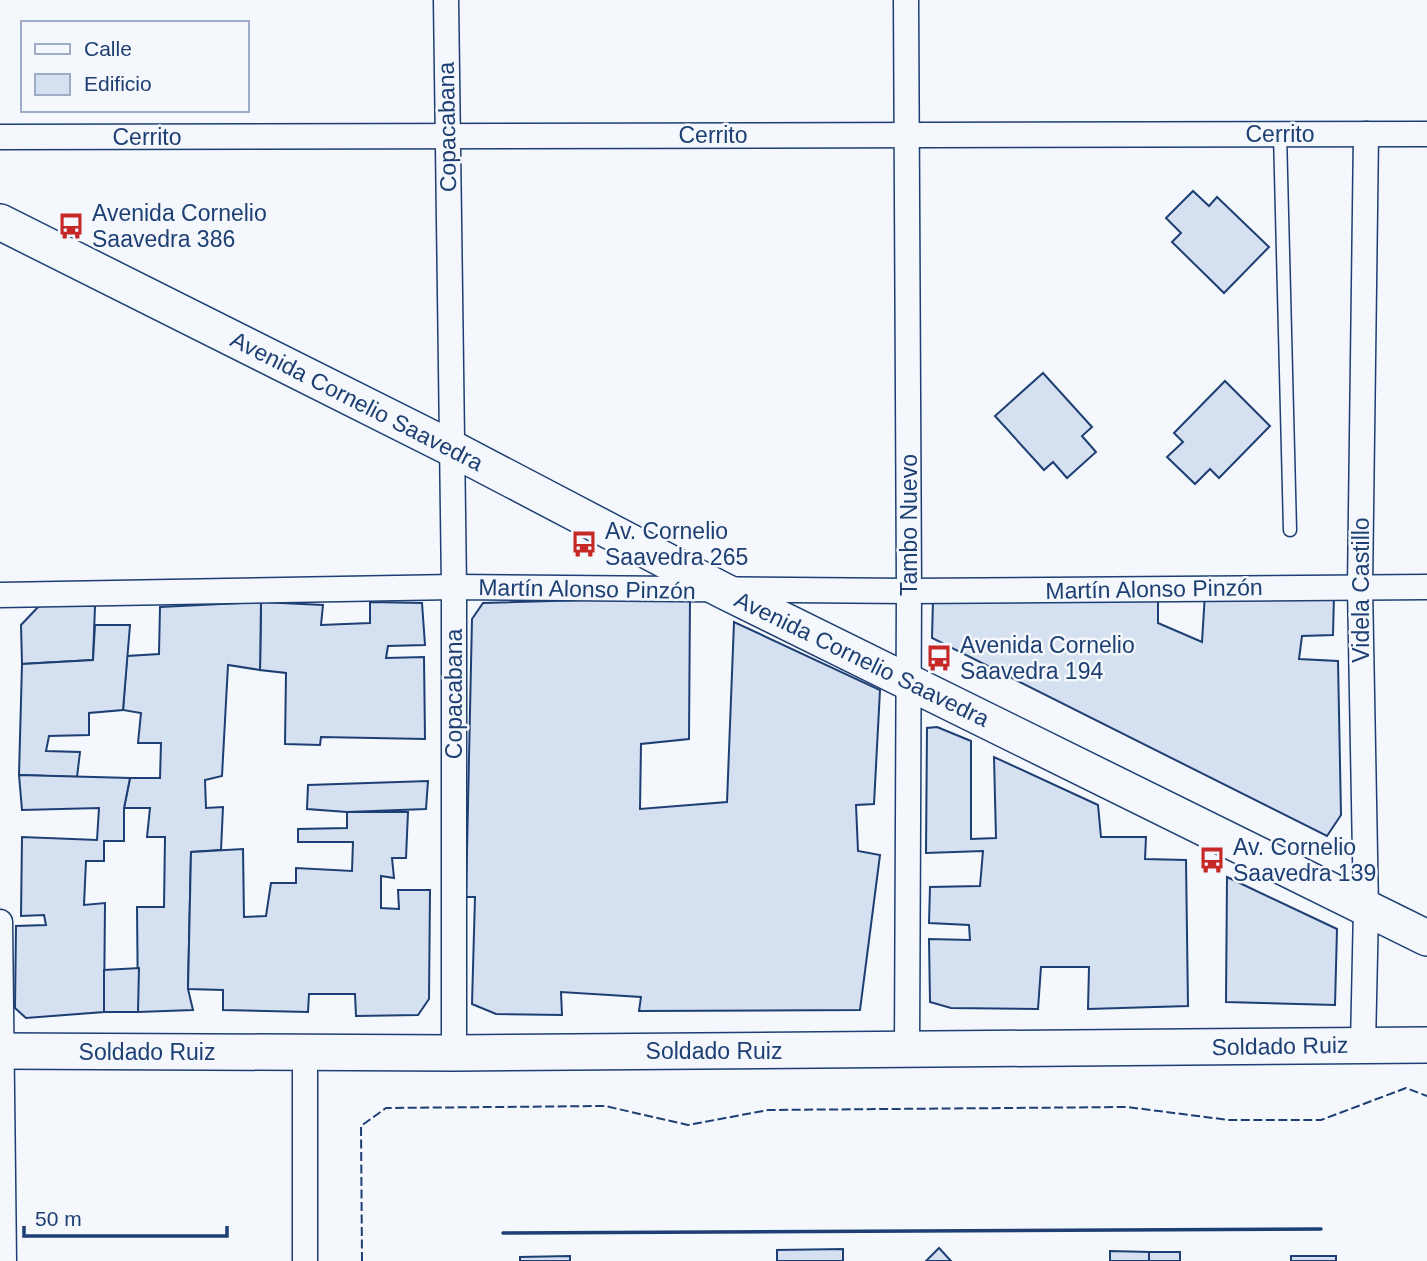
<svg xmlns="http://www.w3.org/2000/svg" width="1427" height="1261" viewBox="0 0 1427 1261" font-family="Arial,sans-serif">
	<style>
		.building { fill: #d5e0f0; stroke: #1d3f73; stroke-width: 2 }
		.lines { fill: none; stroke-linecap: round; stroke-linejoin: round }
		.service-casing { stroke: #1d3f73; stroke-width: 15 }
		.minor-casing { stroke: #1d3f73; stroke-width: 27 }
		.secondary-casing { stroke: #1d3f73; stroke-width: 38 }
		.service { stroke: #f4f7fb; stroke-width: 12 }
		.minor { stroke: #f4f7fb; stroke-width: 24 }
		.secondary { stroke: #f4f7fb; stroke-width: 35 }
		.fence { stroke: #1d3f73; stroke-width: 2; stroke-dasharray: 9 3.5; stroke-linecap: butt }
		.wall { stroke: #1d3f73; stroke-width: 3.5 }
		.labels { text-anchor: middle; stroke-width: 5; stroke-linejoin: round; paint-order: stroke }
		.street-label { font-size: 23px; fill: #1d3f73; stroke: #f4f7fb }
		.poi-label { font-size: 23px; fill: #1d3f73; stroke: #f4f7fb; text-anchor: start }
	</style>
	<rect width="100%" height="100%" fill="#f4f7fb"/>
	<g class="building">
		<polygon points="1193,191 1209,206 1217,197 1269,247 1224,293 1172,242 1181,233 1166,218"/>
		<polygon points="1043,373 1092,427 1082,436 1096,452 1067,478 1053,462 1044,470 995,416"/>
		<polygon points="1225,381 1270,426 1219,478 1210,469 1195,484 1167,457 1183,442 1174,433"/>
		<polygon points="1205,593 1334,595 1333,635 1302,636 1299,659 1338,661 1341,815 1327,836 932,638 933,600 1158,596 1158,623 1202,642"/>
		<polygon points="690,597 689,739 641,744 640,809 727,802 734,622 880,690 874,804 856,805 858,851 880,855 860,1010 639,1011 641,997 561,992 562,1015 496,1014 472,1004 475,897 466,897 472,619 483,603"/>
		<polygon points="261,602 323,605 321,625 370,623 370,602 422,603 425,645 388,646 386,658 424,657 425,739 321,737 320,745 285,744 286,673 260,670"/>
		<polygon points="261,602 260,670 228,665 222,776 205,780 206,808 223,807 221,850 191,852 188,989 193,1010 138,1012 137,907 164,907 165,837 147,837 150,808 124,808 130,778 160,778 161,743 138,743 141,713 123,710 127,656 159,654 160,607"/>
		<polygon points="39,606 95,606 93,660 22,664 21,625"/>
		<polygon points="95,625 130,625 123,710 89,713 89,735 49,736 46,751 80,752 77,777 19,775 22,664 93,660"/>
		<polygon points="937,727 971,741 971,839 996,838 994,757 1098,805 1101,837 1146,837 1145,859 1186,860 1188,1006 1088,1009 1089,967 1041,967 1038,1009 951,1008 930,1002 929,939 970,940 969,925 929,923 930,887 980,886 983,851 926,853 927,728"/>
		<polygon points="19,775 130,778 124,808 124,841 104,841 104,861 86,861 84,905 105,903 104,1012 26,1018 15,1008 16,926 46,925 44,915 21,916 22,837 97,840 99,808 22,810"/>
		<polygon points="428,781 426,809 347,812 307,809 308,785"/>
		<polygon points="347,812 408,812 406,858 392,858 394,878 381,876 381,908 399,909 398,890 430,890 429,999 418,1015 356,1016 355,994 309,994 308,1012 223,1010 223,990 188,989 191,852 243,849 244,917 266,916 271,883 296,883 296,868 352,871 353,842 298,842 298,829 347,828"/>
		<polygon points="1227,877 1337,929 1335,1005 1226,1002"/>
		<polygon points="139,968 138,1012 104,1012 104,970"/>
		<polygon points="939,1248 951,1261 926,1261"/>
		<polygon points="843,1249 843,1261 777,1261 777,1250"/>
		<polygon points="1110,1251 1149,1252 1149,1261 1110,1261"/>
		<rect x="1149" y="1252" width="31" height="9"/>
		<polygon points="570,1256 570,1261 520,1261 520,1257"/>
		<rect x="1291" y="1256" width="45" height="5"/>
	</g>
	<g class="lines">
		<g class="service-casing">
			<polyline id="service" points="1280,134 1290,530"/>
		</g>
		<g class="minor-casing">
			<g id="minor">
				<polyline points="446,0 454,587 454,1053"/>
				<polyline points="906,0 909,591 907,1050"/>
				<polyline points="0,137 1427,134"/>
				<polyline points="0,595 454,587 909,591 1427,587"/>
				<polyline points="0,922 4,1261"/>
				<polyline points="1363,1045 1366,909 1360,587 1366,134"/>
				<polyline points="305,1261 305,1052"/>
			</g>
		</g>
		<g class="secondary-casing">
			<g id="secondary">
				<polyline points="0,222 451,448 722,590 1427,938"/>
				<polyline points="0,1051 454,1053 1427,1045"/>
			</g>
		</g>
		<use href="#service" class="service"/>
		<use href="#minor" class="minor"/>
		<use href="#secondary" class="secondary"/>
		<polyline class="fence" points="362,1261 361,1126 386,1108 605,1106 688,1125 768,1110 1127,1107 1229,1120 1321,1120 1406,1088 1427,1096"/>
		<polyline class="wall" points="503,1233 1321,1229"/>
	</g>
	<defs>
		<g id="bus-bare" transform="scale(2.1)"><path d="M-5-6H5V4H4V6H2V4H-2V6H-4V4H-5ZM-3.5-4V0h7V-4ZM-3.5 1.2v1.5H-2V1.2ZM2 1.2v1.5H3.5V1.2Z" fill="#c62828" stroke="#f4f7fb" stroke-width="2.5" paint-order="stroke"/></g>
	</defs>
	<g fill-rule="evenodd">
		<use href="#bus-bare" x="71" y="226"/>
		<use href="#bus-bare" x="584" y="544"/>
		<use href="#bus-bare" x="939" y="658"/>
		<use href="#bus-bare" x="1212" y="860"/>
	</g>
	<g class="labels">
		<g class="street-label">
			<text transform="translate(447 127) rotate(-91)" y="8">Copacabana</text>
			<text x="1280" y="142">Cerrito</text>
			<text x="713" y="143">Cerrito</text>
			<text x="147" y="145">Cerrito</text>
			<text transform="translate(357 401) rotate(27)" y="8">Avenida Cornelio Saavedra</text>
			<text transform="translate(909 525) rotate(-90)" y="8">Tambo Nuevo</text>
			<text transform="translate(587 589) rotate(1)" y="8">Martín Alonso Pinzón</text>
			<text transform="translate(1154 589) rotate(-1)" y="8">Martín Alonso Pinzón</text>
			<text transform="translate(1361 590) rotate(-90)" y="8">Videla Castillo</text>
			<text transform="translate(862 659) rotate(26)" y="8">Avenida Cornelio Saavedra</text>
			<text transform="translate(454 694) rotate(-90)" y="8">Copacabana</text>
			<text transform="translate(1280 1046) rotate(-1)" y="8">Soldado Ruiz</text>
			<text x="714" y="1059">Soldado Ruiz</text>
			<text x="147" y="1060">Soldado Ruiz</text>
		</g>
		<g class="poi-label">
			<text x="92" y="221">Avenida Cornelio<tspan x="92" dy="26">Saavedra 386</tspan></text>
			<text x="605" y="539">Av. Cornelio<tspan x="605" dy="26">Saavedra 265</tspan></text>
			<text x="960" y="653">Avenida Cornelio<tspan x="960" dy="26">Saavedra 194</tspan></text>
			<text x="1233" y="855">Av. Cornelio<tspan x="1233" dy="26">Saavedra 139</tspan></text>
		</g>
	</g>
	<rect x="21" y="21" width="228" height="91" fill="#f4f7fb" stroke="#9eadc5" stroke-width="2"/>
	<rect x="35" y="44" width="35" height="10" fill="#f4f7fb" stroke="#9eadc5" stroke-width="2"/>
	<text x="84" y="56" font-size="21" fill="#1d3f73">Calle</text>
	<rect x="35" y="74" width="35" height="21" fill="#d5e0f0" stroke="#9eadc5" stroke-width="2"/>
	<text x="84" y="91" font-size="21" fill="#1d3f73">Edificio</text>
	<path d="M24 1226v10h203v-10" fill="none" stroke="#1d3f73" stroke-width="3.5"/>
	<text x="35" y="1226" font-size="21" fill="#1d3f73" stroke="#f4f7fb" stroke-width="5" paint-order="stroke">50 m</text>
</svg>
